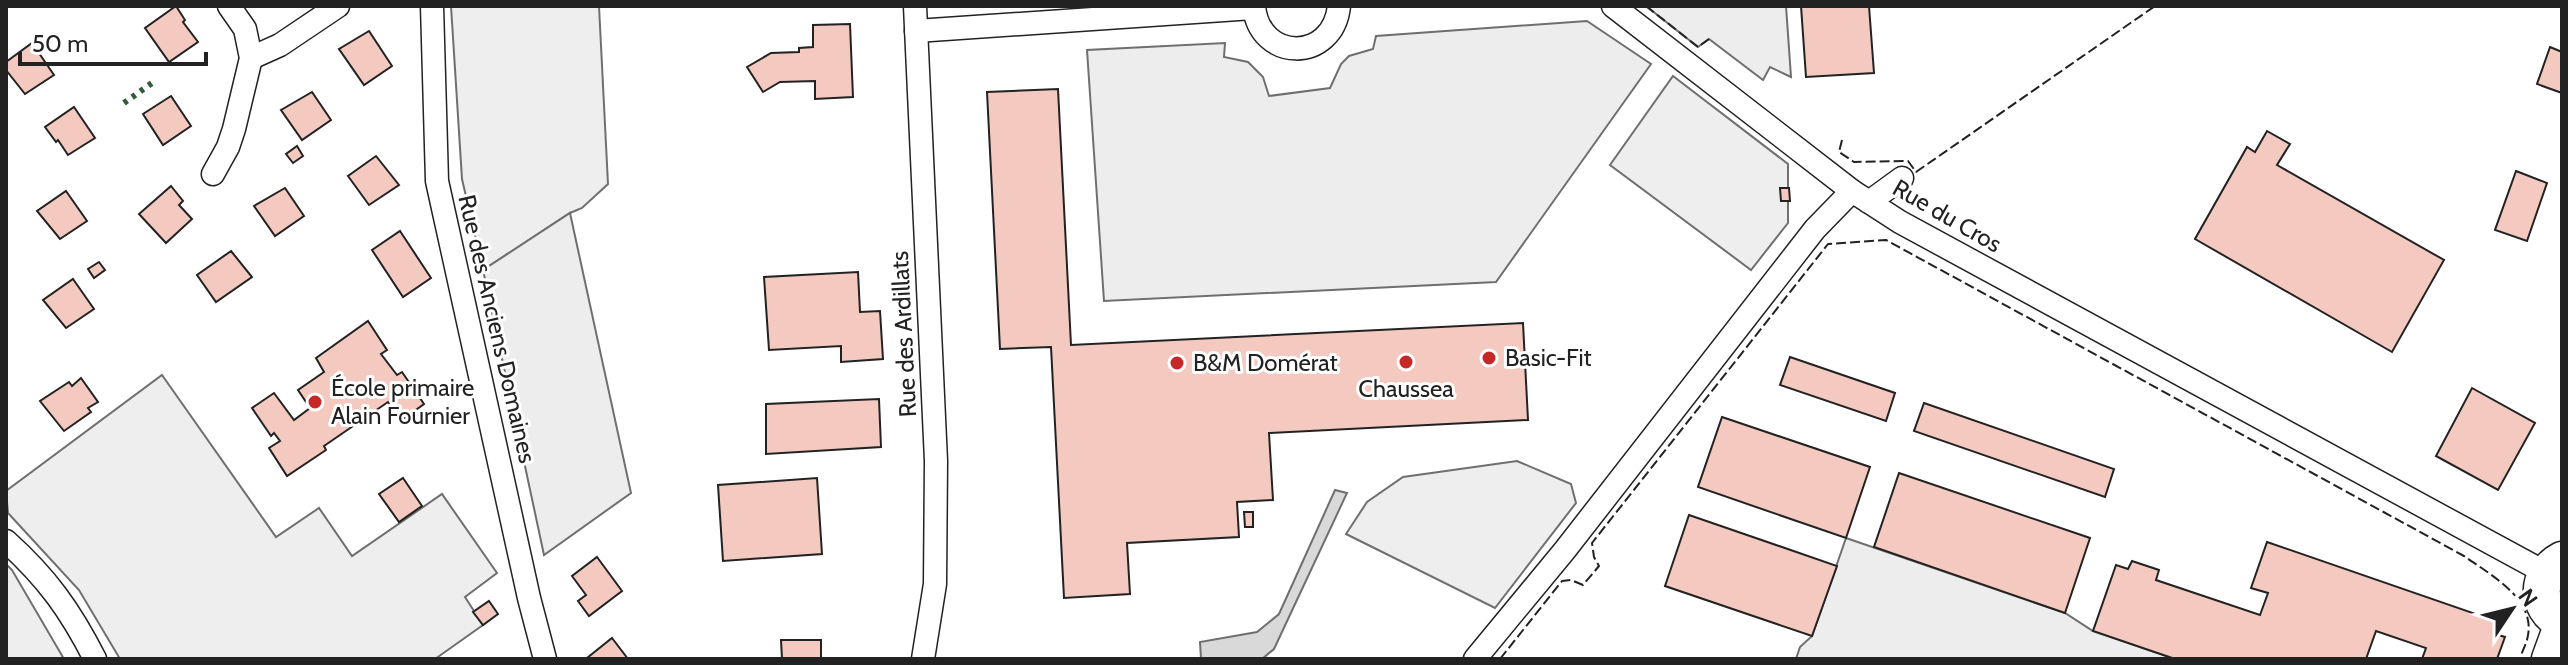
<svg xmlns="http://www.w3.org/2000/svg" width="2568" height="665" viewBox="0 0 2568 665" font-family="Cabin,sans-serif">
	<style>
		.green { fill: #eee; stroke: #6f6f6f; stroke-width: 2 }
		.parking { fill: #ededed; stroke: #6f6f6f; stroke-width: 2 }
		.water { fill: #d9d9d9; stroke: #6f6f6f; stroke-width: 2 }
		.building { fill: #f3c9c0; stroke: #222; stroke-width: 2 }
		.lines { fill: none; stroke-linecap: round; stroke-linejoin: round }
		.minor-casing { stroke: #222; stroke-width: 25 }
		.primary-casing { stroke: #222; stroke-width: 39 }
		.minor { stroke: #fff; stroke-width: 22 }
		.primary { stroke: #fff; stroke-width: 36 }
		.hedge { stroke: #2f5e38; stroke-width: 6; stroke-dasharray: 4 6; stroke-linecap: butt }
		.fence { stroke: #222; stroke-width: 2; stroke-dasharray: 10 4; stroke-linecap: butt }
		.poi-dot { fill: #c62828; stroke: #fff; stroke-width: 3 }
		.labels { text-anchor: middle; stroke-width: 6; stroke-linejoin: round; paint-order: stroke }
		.street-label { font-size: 24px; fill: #222; stroke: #fff }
		.poi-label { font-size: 24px; fill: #222; stroke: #fff; text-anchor: start }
	</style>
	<rect width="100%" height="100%" fill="#fff"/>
	<g class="green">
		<polygon points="451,6 599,6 608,184 582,208 570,213 483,270 462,179"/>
		<polygon points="1673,76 1788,164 1788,223 1751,270 1610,165"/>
		<polygon points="162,375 276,537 319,508 352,556 442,494 497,573 465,597 483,625 435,659 120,659 79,590 8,513 6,491"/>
		<polygon points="1517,461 1571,484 1576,503 1495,608 1346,534 1367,502 1403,477"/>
		<polygon points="6,564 12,570 64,659 6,659"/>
	</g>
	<g class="parking">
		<polygon points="1646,6 1786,6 1791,77 1770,67 1763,80 1709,39 1698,47"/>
		<polygon points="1587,21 1651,64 1496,282 1104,301 1087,50 1225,43 1224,57 1248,62 1263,77 1269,96 1330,88 1341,64 1349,56 1373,49 1376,36"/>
		<polygon points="570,213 631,493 544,555 483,270"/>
		<polygon points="1846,538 2065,613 2093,631 2175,659 1796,659 1800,647 1812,636"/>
	</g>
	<polygon class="water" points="1335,490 1347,493 1274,649 1262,659 1201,659 1200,642 1257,632 1279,614"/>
	<g class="building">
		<polygon points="176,6 185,20 183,22 198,42 169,62 145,28"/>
		<polygon points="1801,6 1869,6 1874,73 1806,77"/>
		<polygon points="850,24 853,97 815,99 815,81 780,82 763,92 747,67 771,53 799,52 799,48 813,47 813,25"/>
		<polygon points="369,31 392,66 364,85 339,49"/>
		<polygon points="32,43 54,75 25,94 6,70 6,62"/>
		<polygon points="2550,47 2562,52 2562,93 2537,84"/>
		<polygon points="1058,89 1071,345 1523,323 1528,420 1269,433 1273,500 1237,502 1239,537 1127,543 1130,594 1064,598 1051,347 1000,349 987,92"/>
		<polygon points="312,92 331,120 302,140 281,110"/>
		<polygon points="171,96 191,126 163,145 143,114"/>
		<polygon points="74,107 95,138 68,155 58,140 56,142 45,127"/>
		<polygon points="2267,131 2290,144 2277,165 2444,260 2392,352 2195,239 2247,147 2255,152"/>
		<polygon points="297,146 303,156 293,163 286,154"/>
		<polygon points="376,156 399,185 369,205 348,176"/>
		<polygon points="2516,171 2547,183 2527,241 2495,230"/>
		<polygon points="171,186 183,201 179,205 192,219 166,243 139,214"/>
		<polygon points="285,188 304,216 275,236 254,206"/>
		<polygon points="1780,188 1789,188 1790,201 1781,201"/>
		<polygon points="66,191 87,221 60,239 37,211"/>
		<polygon points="400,231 431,278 403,297 372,250"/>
		<polygon points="231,251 252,277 216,302 197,275"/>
		<polygon points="99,262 105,270 94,278 88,269"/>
		<polygon points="858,272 860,312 880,311 883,359 841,362 841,346 769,350 764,277"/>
		<polygon points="73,279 94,309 66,328 43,300"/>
		<polygon points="368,321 387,350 381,354 397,375 402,372 424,404 402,420 388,402 324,446 326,450 287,476 269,448 280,441 274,433 271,436 252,408 274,393 294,420 310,408 298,390 324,372 316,358"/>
		<polygon points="1790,357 1895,393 1886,421 1780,385"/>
		<polygon points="81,378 98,402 88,408 91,412 64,431 40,401 69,382 72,386"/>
		<polygon points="2472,388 2535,423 2498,490 2436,456"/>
		<polygon points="879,399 881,447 766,454 766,404"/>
		<polygon points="1924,403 2114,469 2105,497 1914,431"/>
		<polygon points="1722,417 1870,467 1846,538 1698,487"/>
		<polygon points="1899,473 2090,538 2065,613 1874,547"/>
		<polygon points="403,478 422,506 399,522 379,494"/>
		<polygon points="817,478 822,554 723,561 718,485"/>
		<polygon points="1244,512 1253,512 1253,527 1245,527"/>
		<polygon points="1689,515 1837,566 1812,636 1665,586"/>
		<polygon points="2267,542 2499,622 2495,634 2505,637 2497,659 2422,659 2426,648 2376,631 2366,659 2175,659 2093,631 2116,565 2128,569 2132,561 2159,570 2156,580 2260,615 2268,593 2251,588"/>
		<polygon points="597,557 622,591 589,616 578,601 586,595 572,576"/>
		<polygon points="489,601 498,614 483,625 473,612"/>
		<polygon points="612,638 628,659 587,659 587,658"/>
		<polygon points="781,640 821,640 821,659 782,659"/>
	</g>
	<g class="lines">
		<g class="minor-casing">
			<g id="minor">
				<polyline points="432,6 437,181 529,598 545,659"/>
				<polyline points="915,6 936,461 935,584 923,659"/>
				<path d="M1254,6C1259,62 1333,63 1339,6"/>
				<polyline points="1613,6 1852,191 1900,222 2546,573"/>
				<polyline points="916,31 1253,8"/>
				<polyline points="251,58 280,45 338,6"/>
				<polyline points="213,174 228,147 234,129 251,58 245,29 229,6"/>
				<polyline points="1869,202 1902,178"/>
				<path d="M6,541C47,578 70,610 95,659"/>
				<polyline points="1475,659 1565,550 1815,229 1852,191"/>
			</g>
		</g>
		<g class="primary-casing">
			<g id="primary">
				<path d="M2562,560C2536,574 2534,607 2562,622"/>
				<polyline points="2550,659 2562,626"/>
			</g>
		</g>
		<use href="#minor" class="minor"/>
		<use href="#primary" class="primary"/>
		<polyline class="hedge" points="124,103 152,83"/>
		<g class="fence">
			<polyline points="1646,6 1698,47 1709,39"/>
			<polyline points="1842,140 1839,152 1854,162 1908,161 1916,172 2155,6"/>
			<path d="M1500,659L1562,581L1571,580L1583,585L1599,566L1594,557L1592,543L1828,244L1886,240L2464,556C2489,574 2535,598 2528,635C2527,643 2522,651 2520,659"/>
		</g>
	</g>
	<g class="poi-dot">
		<circle cx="1489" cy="358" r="8"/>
		<circle cx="1406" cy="362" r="8"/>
		<circle cx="1177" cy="363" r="8"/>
		<circle cx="315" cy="402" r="8"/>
	</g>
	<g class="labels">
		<g class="street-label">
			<text transform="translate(1947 216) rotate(30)" y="8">Rue du Cros</text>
			<text transform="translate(497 329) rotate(77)" y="8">Rue des Anciens Domaines</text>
			<text transform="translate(904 334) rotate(-93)" y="8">Rue des Ardillats</text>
		</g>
		<g class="poi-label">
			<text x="1505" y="366">Basic-Fit</text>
			<text x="1193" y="371">B&amp;M Domérat</text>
			<text x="331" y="396">École primaire<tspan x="331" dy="28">Alain Fournier</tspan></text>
			<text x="1406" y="397" text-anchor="middle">Chaussea</text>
		</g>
	</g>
	<rect width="2568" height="665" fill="none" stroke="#222222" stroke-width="16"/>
	<g transform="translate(2512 609) rotate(55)" stroke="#ffffff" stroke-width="6" paint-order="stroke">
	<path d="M0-6L14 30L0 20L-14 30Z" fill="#222222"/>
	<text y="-12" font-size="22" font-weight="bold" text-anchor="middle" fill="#222222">N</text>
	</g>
	<path d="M20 52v12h186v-12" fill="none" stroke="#222222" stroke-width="4"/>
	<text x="32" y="52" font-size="24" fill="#222222" stroke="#ffffff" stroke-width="6" paint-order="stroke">50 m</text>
</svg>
